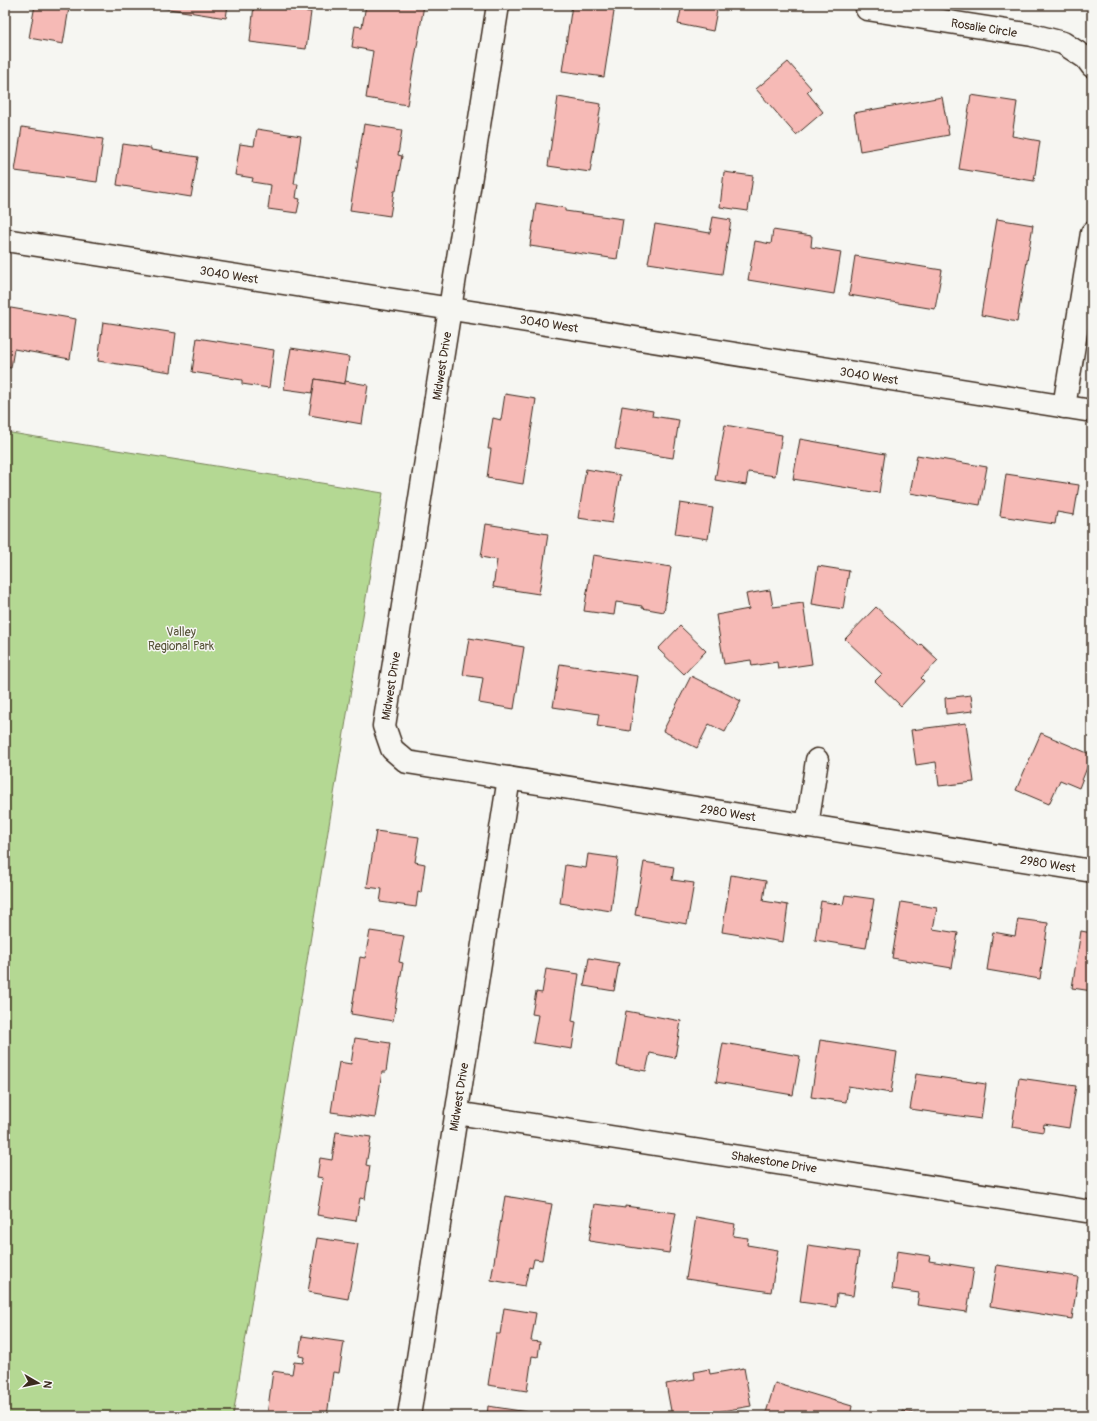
<svg xmlns="http://www.w3.org/2000/svg" width="1097" height="1421" viewBox="0 0 1097 1421" font-family="Pangolin,sans-serif">
	<style>
		.park { fill: #b4d893; stroke: #788158 }
		.building { fill: #f6bab6; stroke: #3b2a1e }
		.lines { fill: none; stroke-linecap: round; stroke-linejoin: round }
		.minor-casing { stroke: #3b2a1e; stroke-width: 25 }
		.minor { stroke: #f6f6f2; stroke-width: 22 }
		.labels { text-anchor: middle; stroke-width: 3; stroke-linejoin: round; paint-order: stroke }
		.street-label { font-size: 12px; fill: #3b2a1e; stroke: #f6f6f2 }
		.park-label { font-size: 12px; fill: #59563b; stroke: #f6f6f2 }
	</style>
	<rect width="100%" height="100%" fill="#f6f6f2"/>
	<filter id="ink" filterUnits="userSpaceOnUse"><feTurbulence type="fractalNoise" baseFrequency=".025" numOctaves="2"/><feDisplacementMap in="SourceGraphic" scale="8" xChannelSelector="R" yChannelSelector="G"/><feConvolveMatrix kernelMatrix="1 2 1 2 8 2 1 2 1" color-interpolation-filters="sRGB"/></filter>
	<g filter="url(#ink)">
		<polygon class="park" points="5,432 383,493 233,1416 5,1416"/>
		<g class="building">
			<polygon points="35,5 49,5 69,8 63,44 29,38"/>
			<polygon points="144,5 228,5 226,18"/>
			<polygon points="254,5 293,5 292,10 311,12 306,49 250,42"/>
			<polygon points="366,5 424,5 407,105 366,98 373,51 352,47 355,26 362,27"/>
			<polygon points="572,5 615,5 604,77 562,71"/>
			<polygon points="682,5 718,5 713,31 678,24"/>
			<polygon points="788,62 811,88 807,92 823,112 796,135 756,89"/>
			<polygon points="971,95 1017,102 1012,136 1040,141 1034,181 959,169"/>
			<polygon points="558,97 601,104 590,172 548,166"/>
			<polygon points="942,97 949,135 860,151 854,113"/>
			<polygon points="364,124 402,130 398,155 402,156 396,191 394,191 390,216 350,210"/>
			<polygon points="22,127 103,139 97,182 15,171"/>
			<polygon points="257,129 301,136 294,184 298,184 296,198 300,199 297,213 268,209 271,185 252,182 253,178 235,175 240,144 254,146"/>
			<polygon points="123,144 151,148 151,150 198,157 191,197 117,185"/>
			<polygon points="724,172 753,176 748,211 720,207"/>
			<polygon points="536,203 565,208 565,211 623,219 617,259 530,246"/>
			<polygon points="713,217 731,220 722,274 648,263 655,224 710,233"/>
			<polygon points="997,219 1033,225 1017,322 981,315"/>
			<polygon points="773,230 812,236 811,247 841,252 834,294 748,280 755,241 771,244"/>
			<polygon points="855,256 942,270 935,309 849,295"/>
			<polygon points="5,307 76,319 70,359 14,349 11,368 5,367"/>
			<polygon points="103,322 176,333 171,372 98,361"/>
			<polygon points="197,338 274,350 269,388 242,384 242,380 192,372"/>
			<polygon points="291,348 349,357 345,384 315,379 313,393 284,389"/>
			<polygon points="315,379 345,384 345,381 368,385 362,424 309,415"/>
			<polygon points="505,394 536,399 523,484 487,478 491,449 488,449 493,418 501,420"/>
			<polygon points="622,406 653,411 652,416 679,420 673,458 615,449"/>
			<polygon points="725,425 782,435 775,476 748,472 746,485 715,480"/>
			<polygon points="800,439 885,454 879,493 793,479"/>
			<polygon points="917,455 987,467 980,505 910,493"/>
			<polygon points="586,469 620,475 612,523 578,518"/>
			<polygon points="1006,474 1079,485 1074,515 1057,512 1055,524 1000,516"/>
			<polygon points="680,503 713,508 708,539 675,534"/>
			<polygon points="486,524 548,534 539,594 493,587 497,560 481,557"/>
			<polygon points="593,555 671,567 664,612 642,608 642,606 616,602 614,615 584,611"/>
			<polygon points="818,566 849,571 843,609 812,604"/>
			<polygon points="770,590 773,607 803,603 812,664 778,669 777,662 752,666 751,660 724,664 716,615 749,609 746,594"/>
			<polygon points="876,607 919,646 921,644 938,660 921,678 924,681 901,706 875,681 882,674 845,639"/>
			<polygon points="680,626 706,651 684,674 658,649"/>
			<polygon points="469,638 524,647 514,709 479,703 483,678 463,675"/>
			<polygon points="560,664 638,676 630,731 597,726 599,714 553,707"/>
			<polygon points="691,676 741,701 725,732 709,724 697,748 663,731"/>
			<polygon points="971,695 973,711 946,714 945,698"/>
			<polygon points="966,723 974,782 939,786 936,762 916,765 911,730"/>
			<polygon points="1041,733 1092,755 1079,788 1060,780 1049,804 1016,790"/>
			<polygon points="376,831 419,837 415,862 425,864 421,893 418,892 416,907 380,902 382,889 367,887"/>
			<polygon points="588,854 618,858 611,911 560,903 565,865 586,868"/>
			<polygon points="644,862 674,867 672,880 694,883 687,924 635,915"/>
			<polygon points="731,875 766,881 763,901 788,905 783,942 722,932"/>
			<polygon points="845,895 874,899 866,948 815,940 821,901 843,905"/>
			<polygon points="901,902 937,908 933,929 958,933 952,968 892,958"/>
			<polygon points="1018,919 1048,923 1040,979 987,970 993,932 1015,936"/>
			<polygon points="370,931 404,936 399,962 403,963 393,1021 351,1014 360,957 365,958"/>
			<polygon points="1081,931 1092,933 1092,991 1072,988"/>
			<polygon points="589,958 619,963 614,991 584,986"/>
			<polygon points="546,969 579,974 572,1021 576,1022 572,1049 533,1043 538,1015 532,1014 536,992 542,993"/>
			<polygon points="626,1011 681,1021 675,1058 650,1053 646,1071 617,1066"/>
			<polygon points="355,1038 390,1043 386,1072 382,1072 375,1118 331,1112 339,1062 351,1064"/>
			<polygon points="820,1040 897,1052 891,1093 848,1086 846,1102 811,1097"/>
			<polygon points="723,1043 800,1056 793,1095 716,1082"/>
			<polygon points="916,1074 986,1084 981,1119 910,1109"/>
			<polygon points="1019,1078 1076,1086 1069,1128 1044,1124 1043,1132 1012,1127"/>
			<polygon points="336,1132 371,1137 366,1165 370,1166 365,1199 360,1198 356,1221 317,1215 323,1178 317,1177 320,1158 332,1160"/>
			<polygon points="505,1196 552,1204 542,1260 534,1259 532,1268 529,1267 525,1286 491,1280"/>
			<polygon points="595,1204 625,1208 625,1206 676,1213 669,1253 589,1241"/>
			<polygon points="696,1217 735,1224 733,1236 748,1238 747,1245 778,1250 771,1292 686,1279"/>
			<polygon points="317,1238 358,1244 348,1299 308,1292"/>
			<polygon points="808,1245 859,1252 853,1296 837,1294 836,1307 800,1302"/>
			<polygon points="897,1251 930,1256 929,1261 974,1268 967,1312 917,1305 919,1293 892,1289"/>
			<polygon points="997,1265 1078,1277 1072,1319 990,1306"/>
			<polygon points="504,1308 536,1313 531,1341 540,1342 538,1357 532,1356 527,1391 488,1385 496,1334 500,1334"/>
			<polygon points="302,1336 344,1342 339,1373 333,1372 327,1416 267,1415 273,1371 292,1374 294,1362 303,1363 304,1357 299,1356"/>
			<polygon points="744,1368 751,1406 693,1416 672,1416 666,1384 695,1379 694,1372 709,1369 710,1374"/>
			<polygon points="775,1383 852,1406 850,1416 765,1416"/>
			<polygon points="488,1406 527,1412 526,1416 487,1416"/>
			<polygon points="903,1411 931,1416 902,1416"/>
		</g>
		<g class="lines">
			<g class="minor-casing">
				<g id="minor">
					<polyline points="498,5 384,726 392,749 407,762 1092,871"/>
					<polyline points="867,9 1032,35 1063,43 1086,58 1092,66"/>
					<polyline points="5,240 484,314 1092,411"/>
					<polyline points="1064,407 1092,233"/>
					<polyline points="807,826 817,760"/>
					<polyline points="456,1113 1092,1212"/>
					<polyline points="409,1416 509,778"/>
				</g>
			</g>
			<use href="#minor" class="minor"/>
		</g>
	</g>
	<g class="labels">
		<g class="street-label">
			<text transform="translate(984 28) rotate(9)" y="4">Rosalie Circle</text>
			<text transform="translate(229 275) rotate(9)" y="4">3040 West</text>
			<text transform="translate(549 324) rotate(9)" y="4">3040 West</text>
			<text transform="translate(442 366) rotate(-81)" y="4">Midwest Drive</text>
			<text transform="translate(869 376) rotate(9)" y="4">3040 West</text>
			<text transform="translate(391 686) rotate(-81)" y="4">Midwest Drive</text>
			<text transform="translate(728 813) rotate(9)" y="4">2980 West</text>
			<text transform="translate(1048 864) rotate(9)" y="4">2980 West</text>
			<text transform="translate(459 1097) rotate(-81)" y="4">Midwest Drive</text>
			<text transform="translate(774 1162) rotate(9)" y="4">Shakestone Drive</text>
		</g>
		<g class="park-label">
			<text x="181" y="636">Valley<tspan x="181" dy="14">Regional Park</tspan></text>
		</g>
	</g>
	<rect width="1097" height="1421" fill="none" stroke="#f6f6f2" stroke-width="20"/>
	<rect x="10" y="10" width="1077" height="1401" fill="none" stroke="#3b2a1e" stroke-width="1.5" filter="url(#ink)"/>
	<g transform="translate(38 1383) rotate(99)" stroke="#f6f6f2" stroke-width="3" paint-order="stroke">
	<path d="M0-3L7 15L0 10L-7 15Z" fill="#3b2a1e"/>
	<text y="-6" font-size="11" font-weight="bold" text-anchor="middle" fill="#3b2a1e">N</text>
	</g>
</svg>
